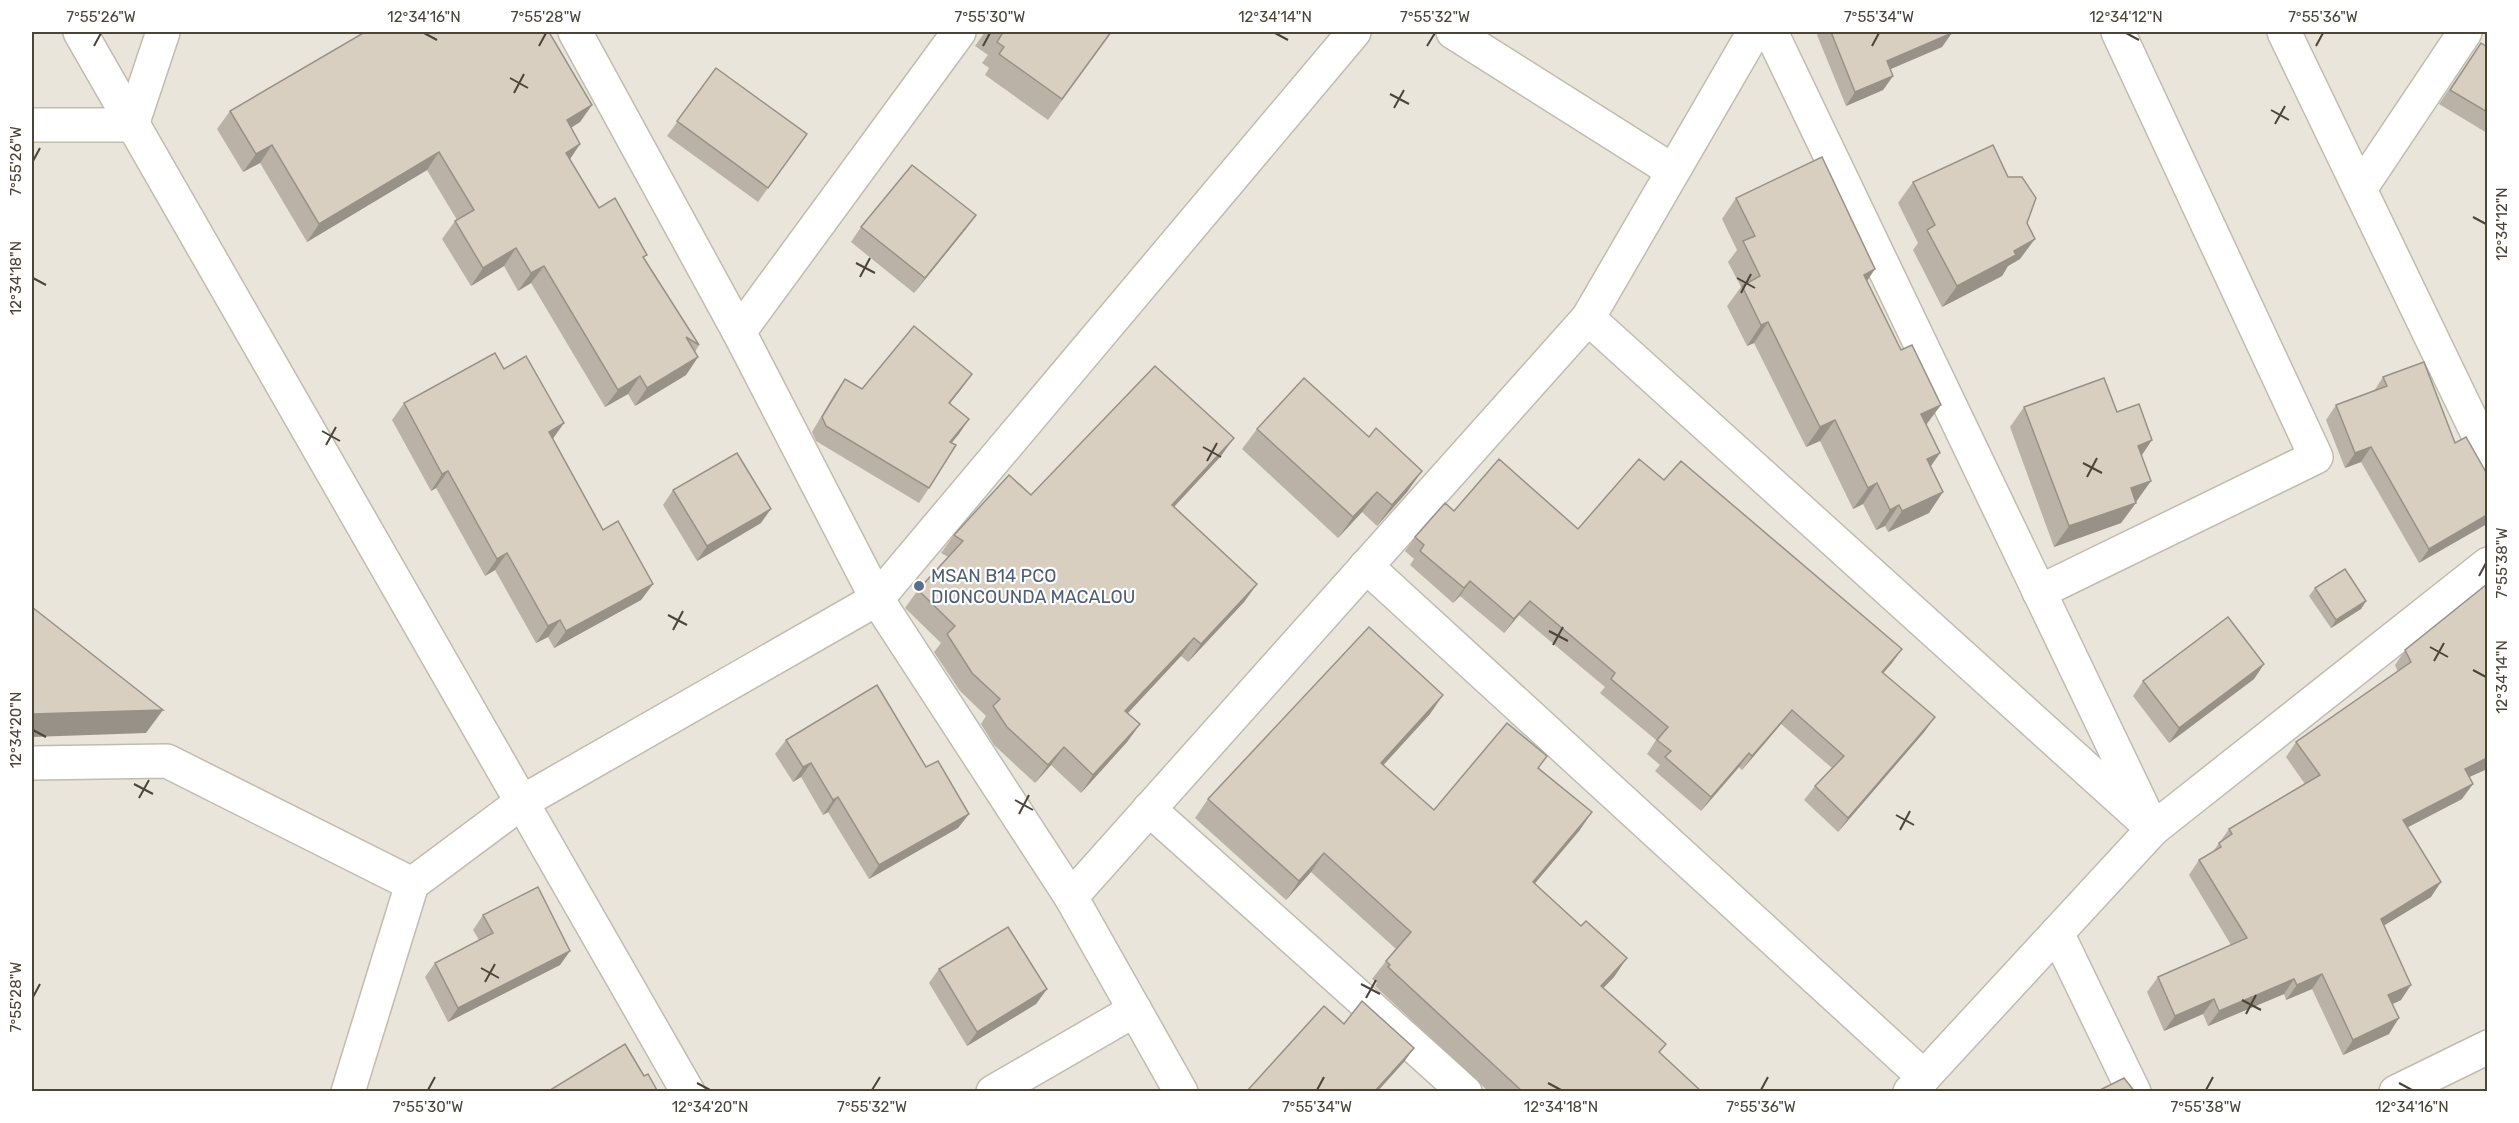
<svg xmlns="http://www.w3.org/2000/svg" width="2519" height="1123" viewBox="0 0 2519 1123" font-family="Rubik,sans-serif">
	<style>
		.residential { fill: #eae5da }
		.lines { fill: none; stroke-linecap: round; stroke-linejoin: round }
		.minor-casing { stroke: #c2bbae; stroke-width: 36 }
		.minor { stroke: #fff; stroke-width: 33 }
		.wall { fill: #bab2a6 }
		.shaded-wall { fill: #979187 }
		.building { fill: #d8cfc1; stroke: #979187; stroke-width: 1.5 }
		.ticks { fill: none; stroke: #4b4439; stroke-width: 2 }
		.service-dot { fill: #5c6f8a; stroke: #fff; stroke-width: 2 }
		.labels { text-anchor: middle; stroke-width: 4.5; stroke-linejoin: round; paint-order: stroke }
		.service-label { font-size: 18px; fill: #4e5e75; stroke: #fff; text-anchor: start }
		.neatline { fill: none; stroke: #4b4439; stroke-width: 2 }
		.ticks-label { font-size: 15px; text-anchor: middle; fill: #4b4439 }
	</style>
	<rect width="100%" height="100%" fill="#f6f3ec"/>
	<rect class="residential" x="32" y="32" width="2455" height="1059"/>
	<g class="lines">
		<g class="minor-casing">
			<g id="minor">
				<polyline points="80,32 688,1092"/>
				<polyline points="575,32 739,332 877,599 1071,897 1181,1092"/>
				<polyline points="1453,32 1673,171"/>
				<polyline points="1771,32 2153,829"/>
				<polyline points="2284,32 2488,455"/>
				<polyline points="32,125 132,125 163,32"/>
				<polyline points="2360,189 2465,32"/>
				<polyline points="1588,318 2141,818"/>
				<polyline points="739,332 959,32"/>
				<polyline points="1366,566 1924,1077"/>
				<polyline points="2039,592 2316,457 2118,32"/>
				<polyline points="32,763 167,761 412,884 348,1092"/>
				<polyline points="1149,809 1465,1092"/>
				<polyline points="412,884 522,802 877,599 1354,32"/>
				<polyline points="1071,897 1588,318 1754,32"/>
				<polyline points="2057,933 2134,1092"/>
				<polyline points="993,1092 1135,1010"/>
				<polyline points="1910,1092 2153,829 2488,564"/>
				<polyline points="2396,1092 2488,1047"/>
			</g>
		</g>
		<use href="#minor" class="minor"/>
	</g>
	<g class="wall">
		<polygon points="985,32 1112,32 1048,120 985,75 989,68 982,63 988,55 975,46"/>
		<polygon points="1819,32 1951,32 1942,47 1890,69 1893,76 1883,90 1846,106 1817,35"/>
		<polygon points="2481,43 2487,47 2487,133 2439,104"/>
		<polygon points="716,68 807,134 758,202 667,136"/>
		<polygon points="592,105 580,122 571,128 580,144 570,159 599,208 645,259 699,345 695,352 698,357 686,375 635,406 628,394 605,407 531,283 518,291 504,266 471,286 442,239 455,221 457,220 427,170 307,242 260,163 243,172 217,129 230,111"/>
		<polygon points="1913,182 2027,223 2020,259 2008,266 2002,276 1942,307 1913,250 1918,243 1898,203"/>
		<polygon points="1736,198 1867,281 1926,425 1940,453 1931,466 1929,513 1888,532 1885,526 1876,530 1863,504 1853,509 1820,441 1806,447 1754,343 1747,346 1727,306 1741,287 1728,262 1737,250 1722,219"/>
		<polygon points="976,215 965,230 914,293 851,242 861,227"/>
		<polygon points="504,369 564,423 553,438 603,530 653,584 641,600 554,648 548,637 536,643 495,570 485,576 436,488 431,491 392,420 404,403"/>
		<polygon points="2383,377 2487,474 2419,563 2361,462 2345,468 2326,420 2336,405 2374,391"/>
		<polygon points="845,379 862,389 962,388 950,403 969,419 951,443 929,488 919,503 816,441 812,432 835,393"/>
		<polygon points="2024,407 2117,412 2141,456 2136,502 2121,523 2054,547 2010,427"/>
		<polygon points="1257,429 1369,437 1422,471 1407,492 1377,526 1362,512 1338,538 1242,449"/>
		<polygon points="1221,456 1174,507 1257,584 1244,602 1188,662 1181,656 1128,713 1140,724 1127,742 1081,793 1051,765 1035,783 994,745 981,724 986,716 960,691 934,652 941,643 905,608 918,590 948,557 941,553 954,535 1031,495"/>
		<polygon points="1664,480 1892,663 1883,673 1925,731 1838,832 1804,800 1815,786 1832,768 1781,724 1742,770 1739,767 1701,811 1655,771 1660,765 1647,754 1656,740 1600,693 1605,687 1519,615 1504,633 1460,596 1453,603 1410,565 1414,559 1405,551 1415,537 1454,511 1578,529"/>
		<polygon points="673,490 761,523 697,561 663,505"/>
		<polygon points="2487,584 2487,769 2469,777 2462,799 2408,827 2431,897 2384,925 2401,1000 2392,1004 2389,1034 2343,1055 2312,989 2286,1000 2284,994 2208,1026 2203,1014 2164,1031 2147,992 2158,977 2231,945 2189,875 2199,860 2212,853 2229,829 2305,784 2286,757 2296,742 2398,672 2395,665 2405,650"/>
		<polygon points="2315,588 2366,601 2361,609 2331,628 2309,596"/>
		<polygon points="2264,664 2254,679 2169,743 2133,696 2143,681"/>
		<polygon points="1430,714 1383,765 1434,810 1539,768 1592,812 1579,831 1535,883 1614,977 1603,988 1660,1053 1702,1092 1489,1092 1375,986 1377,983 1372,979 1386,961 1396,949 1311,872 1286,900 1195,818 1208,799"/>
		<polygon points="786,740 926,767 969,814 958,828 869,879 828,812 823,815 801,777 793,782 775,754"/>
		<polygon points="483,915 570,951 560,965 448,1022 425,977 435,963 479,940 473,930"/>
		<polygon points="939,969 1047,989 1036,1004 967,1046 929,983"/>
	</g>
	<g class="shaded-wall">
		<polygon points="1952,33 1942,47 1877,75 1887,61"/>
		<polygon points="1893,76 1883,90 1846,106 1855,92"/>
		<polygon points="592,105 580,122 554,138 567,120"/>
		<polygon points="580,144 568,162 566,153"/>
		<polygon points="272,145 260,163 243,172 256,154"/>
		<polygon points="439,152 427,170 307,242 319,224"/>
		<polygon points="976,215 965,230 914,293 925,278"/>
		<polygon points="2035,239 2020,259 2008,266 2002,276 1942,307 1957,286"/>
		<polygon points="516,248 504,266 471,286 483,268"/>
		<polygon points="544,266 531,283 518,291 531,273"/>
		<polygon points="1875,269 1861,290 1864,275"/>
		<polygon points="1768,322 1754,343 1747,346 1761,325"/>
		<polygon points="698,357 686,375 635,406 647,388"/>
		<polygon points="972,374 962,388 939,417 949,403"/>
		<polygon points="640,376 628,394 605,407 618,390"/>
		<polygon points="1941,405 1926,425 1921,414"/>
		<polygon points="969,419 959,434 940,457 950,442"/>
		<polygon points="1835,420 1820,441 1806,447 1820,427"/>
		<polygon points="564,423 552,440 549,432"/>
		<polygon points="1234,438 1221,456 1159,523 1172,505"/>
		<polygon points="2152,440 2138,461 2138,446"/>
		<polygon points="2371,447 2361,462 2345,468 2355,453"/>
		<polygon points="1940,453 1925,474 1927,459"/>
		<polygon points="448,471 436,488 431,491 442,474"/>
		<polygon points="1422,471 1407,492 1377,526 1392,505"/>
		<polygon points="2151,481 2136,502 2131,488"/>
		<polygon points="1877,483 1863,504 1853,509 1868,488"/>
		<polygon points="1377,492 1362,512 1338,538 1353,517"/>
		<polygon points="1943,492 1929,513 1888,532 1902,511"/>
		<polygon points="2136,503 2121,523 2054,547 2069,526"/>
		<polygon points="1899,505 1885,526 1876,530 1890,510"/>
		<polygon points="771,509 761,523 697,561 707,546"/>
		<polygon points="2487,515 2487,524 2419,563 2429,549"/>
		<polygon points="507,553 495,570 485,576 497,559"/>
		<polygon points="1470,581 1460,596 1453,603 1464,588"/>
		<polygon points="653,584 641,600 554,648 566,631"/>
		<polygon points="1257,584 1244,602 1188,662 1201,644"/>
		<polygon points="1530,601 1519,615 1504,633 1514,619"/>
		<polygon points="2366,601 2361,609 2331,628 2336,620"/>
		<polygon points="560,620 548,637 536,643 548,626"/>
		<polygon points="1194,638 1181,656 1113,729 1125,711"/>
		<polygon points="1902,649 1892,663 1872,686 1882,672"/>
		<polygon points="2264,664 2254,679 2169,743 2179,728"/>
		<polygon points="1443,695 1430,714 1368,782 1381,763"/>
		<polygon points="163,710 146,733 32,737 32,714"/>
		<polygon points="1792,710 1781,724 1742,770 1752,756"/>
		<polygon points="1935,717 1925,731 1838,832 1848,818"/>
		<polygon points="1140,724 1127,742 1081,793 1093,775"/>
		<polygon points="1064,747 1051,765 1035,783 1048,765"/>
		<polygon points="1749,753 1739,767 1701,811 1711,797"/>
		<polygon points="2487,758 2487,769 2454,784 2465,769"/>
		<polygon points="811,763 801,777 793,782 803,767"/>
		<polygon points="2473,784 2462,799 2393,835 2403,820"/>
		<polygon points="838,797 828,812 823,815 833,800"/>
		<polygon points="1592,812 1579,831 1520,901 1533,882"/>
		<polygon points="969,814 958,828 869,879 879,865"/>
		<polygon points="1324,853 1311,872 1286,900 1299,881"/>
		<polygon points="2441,882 2431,897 2370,934 2381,919"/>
		<polygon points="570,951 560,965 448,1022 458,1008"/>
		<polygon points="1627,958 1614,977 1588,1004 1601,986"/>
		<polygon points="2322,974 2312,989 2286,1000 2297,985"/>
		<polygon points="2294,979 2284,994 2208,1026 2219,1011"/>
		<polygon points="2411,985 2401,1000 2378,1011 2388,995"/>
		<polygon points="1047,989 1036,1004 967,1046 977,1032"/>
		<polygon points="2214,999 2203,1014 2164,1031 2175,1016"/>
		<polygon points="2399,1018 2389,1034 2343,1055 2353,1040"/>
		<polygon points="1414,1048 1404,1062 1377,1092 1374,1092"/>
	</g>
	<g class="building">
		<polygon points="365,32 549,32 592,105 567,120 580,144 566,153 599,208 615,198 647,255 643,257 699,345 686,337 698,357 647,388 640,376 618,390 544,266 531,273 516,248 483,268 455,221 474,210 439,152 319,224 272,145 256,154 230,111"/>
		<polygon points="999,32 1111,32 1062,99 999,54 1004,47 997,42 1002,34"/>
		<polygon points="1831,32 1951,32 1952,33 1887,61 1893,76 1855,92"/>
		<polygon points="2481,43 2487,47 2487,112 2450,90"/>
		<polygon points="716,68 807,134 768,188 677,121"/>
		<polygon points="1993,145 2008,177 2022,177 2036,198 2027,223 2035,239 2014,251 2016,255 1957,286 1927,230 1935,225 1913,182"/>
		<polygon points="1822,157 1875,269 1864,275 1901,350 1912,345 1941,405 1921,414 1940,453 1927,459 1943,492 1902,511 1899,505 1890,510 1877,483 1868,488 1835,420 1820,427 1768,322 1761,325 1742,286 1760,276 1743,241 1755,236 1736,198"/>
		<polygon points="912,165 976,215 925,278 861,227"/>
		<polygon points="914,326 972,374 949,403 969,419 950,442 956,445 929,488 826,426 822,417 845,379 862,389"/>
		<polygon points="495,353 504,369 526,356 564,423 549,432 603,530 618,521 653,584 566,631 560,620 548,626 507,553 497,559 448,471 442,474 404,403"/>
		<polygon points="2424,362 2455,443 2466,437 2487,474 2487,515 2429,549 2371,447 2355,453 2336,405 2387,386 2383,377"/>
		<polygon points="1155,366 1234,438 1172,505 1257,584 1201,644 1194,638 1125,711 1140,724 1093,775 1064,747 1048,765 1007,727 993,706 1000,699 972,673 947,634 955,626 918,590 963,541 954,535 1009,475 1031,495"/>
		<polygon points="1304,378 1369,437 1376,428 1422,471 1392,505 1377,492 1353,517 1257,429"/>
		<polygon points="2104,378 2117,412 2139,404 2152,440 2138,446 2151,481 2131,488 2136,503 2069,526 2024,407"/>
		<polygon points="737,453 771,509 707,546 673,490"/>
		<polygon points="1499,459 1578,529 1639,459 1664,480 1681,461 1902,649 1882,672 1935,717 1848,818 1815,786 1844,756 1792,710 1752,756 1749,753 1711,797 1665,757 1671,751 1657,740 1668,727 1611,679 1615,673 1530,601 1514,619 1470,581 1464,588 1420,551 1424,545 1415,537 1445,503 1454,511"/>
		<polygon points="2345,569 2366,601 2336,620 2315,588"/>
		<polygon points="2487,584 2487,758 2465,769 2473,784 2403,820 2441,882 2381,919 2411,985 2388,995 2399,1018 2353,1040 2322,974 2297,985 2294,979 2219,1011 2214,999 2175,1016 2158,977 2247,938 2199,860 2221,847 2219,843 2232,834 2229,829 2320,775 2296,742 2411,662 2405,650"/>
		<polygon points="32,607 163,710 32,714"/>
		<polygon points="2228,617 2264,664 2179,728 2143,681"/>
		<polygon points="1369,627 1443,695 1381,763 1434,810 1507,723 1547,756 1538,768 1592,812 1533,882 1581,926 1586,921 1627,958 1601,986 1666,1044 1659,1052 1702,1092 1523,1092 1388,967 1390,965 1386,961 1411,932 1324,853 1299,881 1208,799"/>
		<polygon points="877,685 926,767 938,761 969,814 879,865 838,797 833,800 811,763 803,767 786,740"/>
		<polygon points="538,887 570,951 458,1008 435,963 493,933 483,915"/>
		<polygon points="1008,927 1047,989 977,1032 939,969"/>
		<polygon points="1362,1001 1414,1048 1374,1092 1247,1091 1324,1006 1344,1024"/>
		<polygon points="625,1044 644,1076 648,1074 658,1092 547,1092"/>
		<polygon points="2124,1078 2135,1092 2096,1092"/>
	</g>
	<path class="ticks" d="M424,33L437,40M1275,33L1288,40M2126,33L2139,40M94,46L101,33M539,46L546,33M983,46L990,33M1427,46L1435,33M1872,46L1879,33M2316,46L2323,33M510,78L528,88M514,93L524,74M1390,94L1409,104M1394,108L1404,90M2271,110L2289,120M2275,124L2285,106M33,161L40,148M2473,217L2486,224M856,263L875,273M860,277L870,258M33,278L46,285M1737,278L1755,288M1741,293L1751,274M322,431L340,441M326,445L336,427M1203,447L1221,457M1207,461L1217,443M2083,463L2102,473M2087,477L2097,458M2479,576L2486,563M668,615L687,625M673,630L683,611M1549,631L1568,641M1553,645L1563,627M2430,647L2448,657M2434,661L2444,643M2473,670L2486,677M33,730L46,737M134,784L153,794M139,798L149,780M1015,800L1033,810M1019,814L1029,795M1896,815L1914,825M1900,830L1910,811M481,968L499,978M485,982L495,964M1361,984L1380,994M33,997L40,984M1366,998L1376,980M2242,1000L2261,1010M2246,1014L2256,995M697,1083L710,1090M1548,1083L1561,1090M2399,1083L2412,1090M428,1090L435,1077M872,1090L880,1077M1317,1090L1324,1077M1761,1090L1768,1077M2206,1090L2213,1077"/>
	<circle class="service-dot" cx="919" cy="586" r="6"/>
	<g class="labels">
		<g class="service-label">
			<text x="931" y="582">MSAN B14 PCO<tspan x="931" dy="21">DIONCOUNDA MACALOU</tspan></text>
		</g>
	</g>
	<rect width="2519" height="1123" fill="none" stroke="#ffffff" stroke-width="66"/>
	<rect x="33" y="33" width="2453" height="1057" class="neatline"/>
	<g class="ticks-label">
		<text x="101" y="22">7°55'26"W</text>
		<text x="424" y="22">12°34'16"N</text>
		<text x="546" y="22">7°55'28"W</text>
		<text x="990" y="22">7°55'30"W</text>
		<text x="1275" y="22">12°34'14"N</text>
		<text x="1435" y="22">7°55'32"W</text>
		<text x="1879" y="22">7°55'34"W</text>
		<text x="2126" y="22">12°34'12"N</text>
		<text x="2323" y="22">7°55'36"W</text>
		<text transform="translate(16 161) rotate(-90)" y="5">7°55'26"W</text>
		<text transform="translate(2502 224) rotate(-90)" y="5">12°34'12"N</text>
		<text transform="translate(16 278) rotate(-90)" y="5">12°34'18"N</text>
		<text transform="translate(2502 563) rotate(-90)" y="5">7°55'38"W</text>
		<text transform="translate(2502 677) rotate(-90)" y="5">12°34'14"N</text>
		<text transform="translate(16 730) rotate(-90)" y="5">12°34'20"N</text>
		<text transform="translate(16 997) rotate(-90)" y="5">7°55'28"W</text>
		<text x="428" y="1112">7°55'30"W</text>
		<text x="710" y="1112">12°34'20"N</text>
		<text x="872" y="1112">7°55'32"W</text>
		<text x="1317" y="1112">7°55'34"W</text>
		<text x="1561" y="1112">12°34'18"N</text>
		<text x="1761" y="1112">7°55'36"W</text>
		<text x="2206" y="1112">7°55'38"W</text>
		<text x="2412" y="1112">12°34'16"N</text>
	</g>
</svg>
